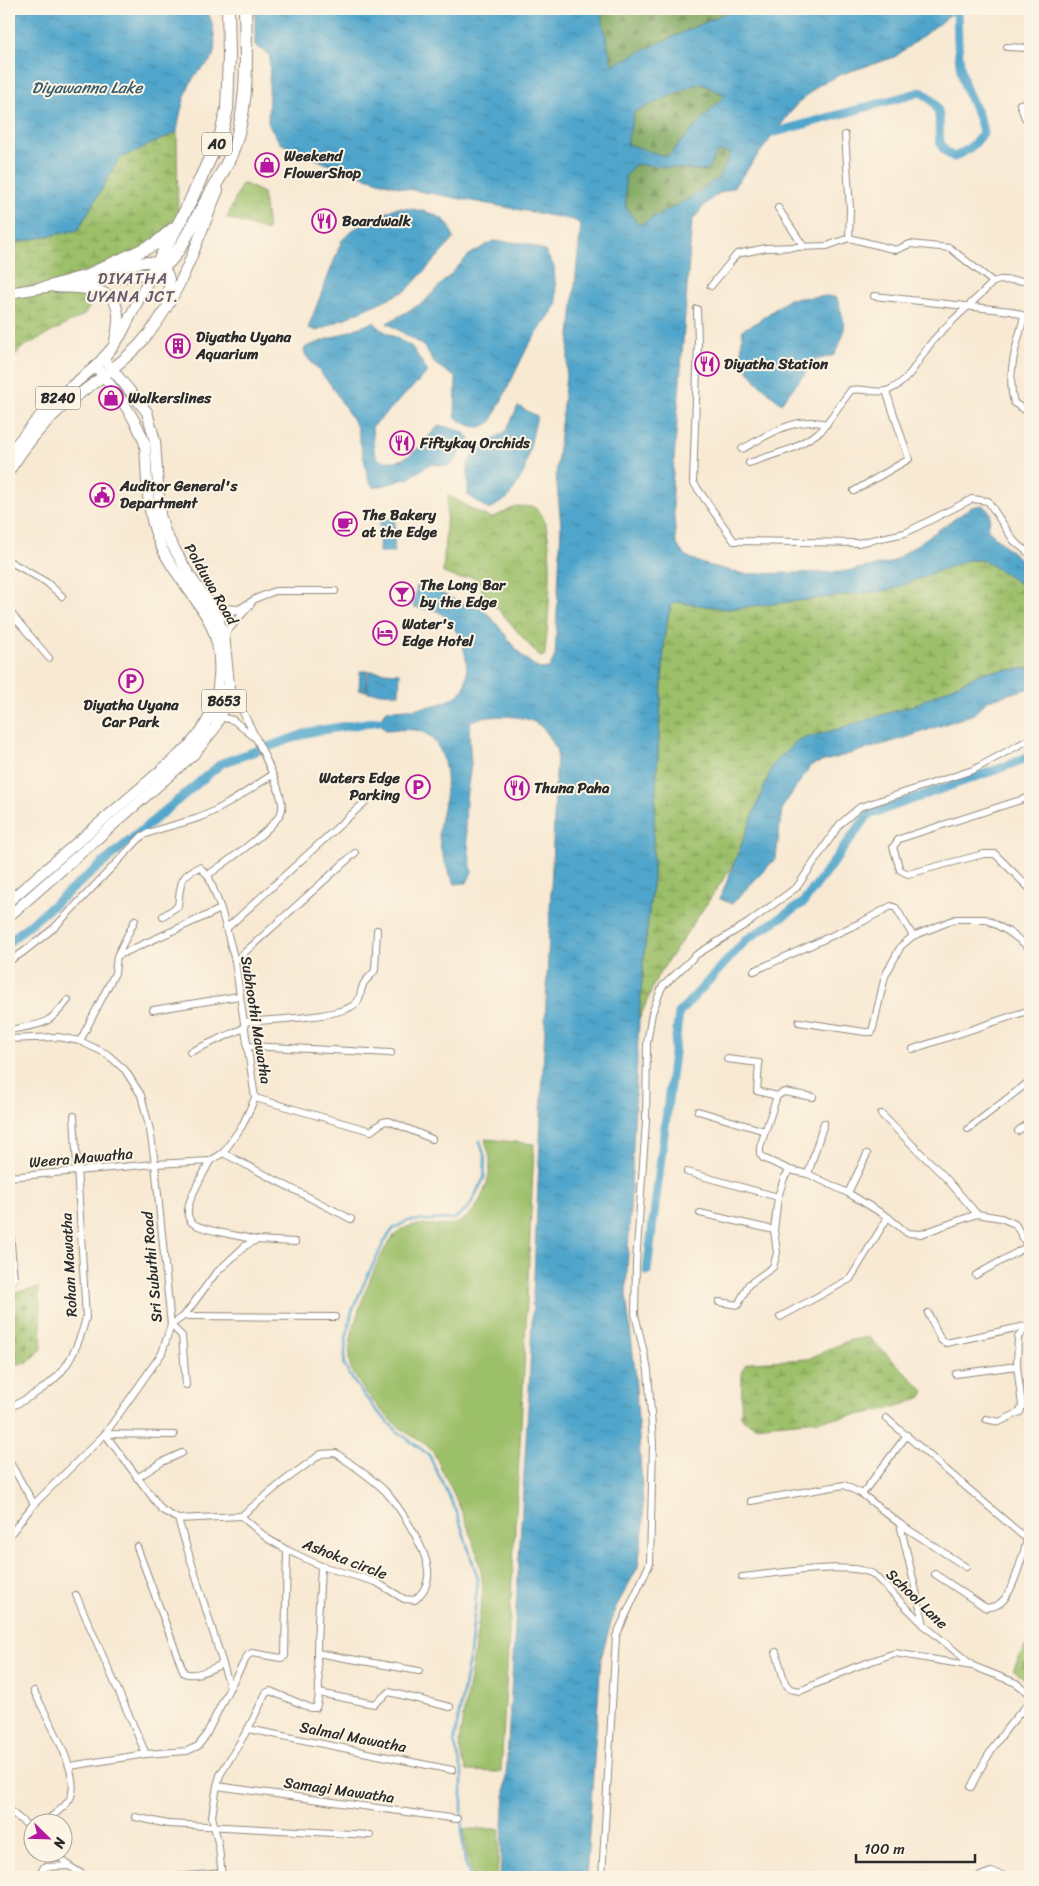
<svg xmlns="http://www.w3.org/2000/svg" width="1039" height="1886" viewBox="0 0 1039 1886" font-family="Sriracha,sans-serif">
	<style>
		.grass { fill: #9cbf69; stroke: #64754a }
		.forest { fill: url(#forest-firs); stroke: #546844 }
		.wetland { fill: url(#wetland-marsh); stroke: #64754a }
		.cemetery { fill: url(#cemetery-stones); stroke: #64754a }
		.park { fill: url(#park-crowns); stroke: #64754a }
		.water { fill: url(#water-ripples); stroke: #3d687b; fill-rule: evenodd }
		.lines { fill: none; stroke-linecap: round; stroke-linejoin: round }
		.stream { stroke: #4fa5cb; stroke-width: 2.5 }
		.canal { stroke: #4fa5cb; stroke-width: 9 }
		.street-casing { stroke: #928a7f; stroke-width: 8 }
		.primary-casing { stroke: #928a7f; stroke-width: 12 }
		.highway-casing { stroke: #928a7f; stroke-width: 14 }
		.street { stroke: #fff; stroke-width: 6 }
		.primary { stroke: #fff; stroke-width: 10 }
		.highway { stroke: #fff; stroke-width: 12 }
		.labels { text-anchor: middle; stroke-width: 4; stroke-linejoin: round; paint-order: stroke }
		.shield { fill: #fcf5e5; stroke: #6a6863; stroke-width: 1 }
		.shield-label { font-size: 14px; font-weight: bold; fill: #2b2b2b }
		.poi-label { font-size: 15px; font-weight: bold; fill: #2b2b2b; stroke: #fcf5e5; text-anchor: start }
		.street-label { font-size: 15px; fill: #2b2b2b; stroke: #fcf5e5 }
		.water-label { font-size: 16px; font-style: italic; fill: #395c6b; stroke: #fcf5e5 }
		.neighbourhood-label { font-size: 16px; letter-spacing: 1px; fill: #685a70; stroke: #fcf5e5 }
	</style>
	<defs>
		<pattern id="forest-firs" width="22" height="20" patternUnits="userSpaceOnUse" patternTransform="scale(1.25)"><rect width="22" height="20" fill="#7da65d"/><path d="M5 1l3.5 6h-7zM16 11l3.5 6h-7z" fill="#67874d"/></pattern>
		<pattern id="wetland-marsh" width="20" height="14" patternUnits="userSpaceOnUse" patternTransform="scale(1.25)"><rect width="20" height="14" fill="#9cbf69"/><path d="M1 5h8M5 5V1M11 12h8M15 12V8" fill="none" stroke="#7f9b57"/></pattern>
		<pattern id="cemetery-stones" width="16" height="16" patternUnits="userSpaceOnUse" patternTransform="scale(1.25)"><rect width="16" height="16" fill="#9cbf69"/><path d="M2 7V4a2 2 0 0 1 4 0v3zM10 15v-3a2 2 0 0 1 4 0v3z" fill="#7f9b57"/></pattern>
		<pattern id="park-crowns" width="20" height="18" patternUnits="userSpaceOnUse" patternTransform="scale(1.25)"><rect width="20" height="18" fill="#9cbf69"/><path d="M2 6a3 3 0 1 1 6 0M12 15a3 3 0 1 1 6 0" fill="none" stroke="#7f9b57"/></pattern>
		<pattern id="water-ripples" width="26" height="14" patternUnits="userSpaceOnUse" patternTransform="scale(1.25)"><rect width="26" height="14" fill="#4fa5cb"/><path d="M2 4q2-2 4 0t4 0M15 11q2-2 4 0t4 0" fill="none" stroke="#4287a5"/></pattern>
	</defs>
	<rect width="100%" height="100%" fill="#fcf5e5"/>
	<filter id="ink" filterUnits="userSpaceOnUse"><feTurbulence type="fractalNoise" baseFrequency=".02" numOctaves="2"/><feDisplacementMap in="SourceGraphic" scale="10" xChannelSelector="R" yChannelSelector="G"/><feConvolveMatrix kernelMatrix="1 2 1 2 8 2 1 2 1" color-interpolation-filters="sRGB"/></filter>
	<filter id="wash" filterUnits="userSpaceOnUse"><feTurbulence type="fractalNoise" baseFrequency=".0096" numOctaves="4" result="noise"/><feDisplacementMap in="SourceGraphic" scale="20" xChannelSelector="R" yChannelSelector="G"/><feGaussianBlur stdDeviation="1.12" result="paint"/><feColorMatrix in="noise" values="0 0 0 0 0 0 0 0 0 0 0 0 0 0 0 0 0 1.4 0 .05"/><feComposite in="paint" operator="in"/></filter>
	<g filter="url(#wash)">
		<rect width="100%" height="100%" fill="#f8e9d3"/>
		<g class="grass">
			<path d="M485,1139L534,1144L523,1390L501,1772L467,1771L461,1755L459,1742C465,1701 474,1661 479,1619C481,1606 484,1592 482,1578C478,1546 457,1497 441,1469C439,1463 436,1457 433,1452C424,1441 410,1436 399,1427C382,1413 358,1386 350,1366C348,1359 350,1347 351,1339C355,1316 379,1248 397,1233C414,1218 436,1229 455,1224C478,1217 492,1179 490,1158C489,1152 486,1145 485,1139Z"/>
			<polygon points="463,1829 500,1829 497,1877 473,1877 468,1861"/>
		</g>
		<g class="forest">
			<polygon points="600,9 734,9 612,65"/>
			<polygon points="699,83 725,95 667,157 626,144 634,112"/>
			<polygon points="718,151 732,152 718,178 688,199 640,226 626,209 625,176 635,164 707,171"/>
		</g>
		<g class="wetland">
			<polygon points="177,132 178,224 155,244 48,286 100,290 84,315 23,347 9,362 9,244 78,230 119,159"/>
			<polygon points="967,560 983,560 1030,590 1030,668 984,672 914,705 841,728 798,740 773,764 737,859 657,977 639,1020 644,955 653,877 653,840 665,631 671,605 677,602 728,609 890,590"/>
			<path d="M869,1337L924,1391L922,1397C876,1419 806,1420 755,1426L744,1420L741,1416L742,1374L745,1365L751,1362L808,1359L847,1341Z"/>
		</g>
		<g class="cemetery">
			<polygon points="39,1288 42,1349 28,1363 9,1365 9,1293"/>
			<polygon points="1030,1637 1030,1683 1013,1670"/>
		</g>
		<g class="park">
			<polygon points="245,184 263,193 268,228 267,231 227,218 241,185"/>
			<path d="M448,495L479,513L492,518L517,506L534,507C536,509 540,512 542,515C556,539 548,625 545,654L543,657L539,656L497,608L484,601L481,586L476,578L468,576L461,579L443,573Z"/>
		</g>
		<g class="water">
			<path d="M9,9H206C213,19 219,49 211,60C206,67 198,70 194,77C184,94 180,112 177,132L119,159L78,230L9,244Z"/>
			<path d="M255,9H600L612,65L734,9H958L895,57L845,73L820,84L796,105L733,188C713,193 704,205 692,221L672,488L676,543L684,555L703,564L744,574L841,572L890,563L972,507L982,505L991,513L988,530L1021,560L1030,565V590L983,560H967L890,590L728,609L677,602L671,605L665,631L653,840V877L644,955L639,1020L626,1295L635,1370L644,1523L638,1567L615,1609L601,1658L586,1877H500L529,1391L557,751C552,741 547,729 536,723C521,714 486,715 471,721L469,732L471,765L466,799L465,824L472,872L467,883L455,884C447,870 440,852 439,837C438,825 443,810 445,798C449,776 445,736 416,730C407,729 395,730 385,730L379,721L386,710C410,709 444,709 462,691C465,688 465,685 466,680C470,657 460,627 439,612C433,608 420,609 413,607L417,586L434,590L466,605L480,608L491,617L523,657L539,669L549,668L555,656L561,525L556,475L581,225L574,220L402,188L336,168L280,143L268,123L270,56L255,45ZM699,83L725,95L667,157L627,144L634,112ZM718,151L731,153L718,178L688,199L639,225L626,208L625,177L635,164L707,171Z"/>
			<path d="M395,208C410,208 438,211 448,224C451,228 452,235 454,239L407,290L317,331L308,328L342,240L354,229Z"/>
			<path d="M493,241L526,243L545,251L554,267L557,305L528,346L491,422C476,432 468,425 455,417L456,378L434,363L423,345L387,323L424,302L469,255Z"/>
			<path d="M828,296L837,298C846,326 848,329 834,355L816,360L781,403C753,378 736,369 743,329L754,324L789,299Z"/>
			<path d="M374,322L382,330L412,347L428,372L372,427L374,451L378,459C407,469 420,445 438,426C450,427 463,429 470,439L453,463L447,466L430,464L409,478L375,488L369,482L357,427L331,385L306,356L304,350L306,347Z"/>
			<polygon points="518,406 537,416 524,472 509,497 489,510 468,495 468,463 476,451 506,431"/>
			<polygon points="380,518 395,519 394,552 379,552"/>
			<polygon points="1030,668 1030,688 988,700 974,714 905,738 811,765 782,808 776,858 732,904 720,899 773,764 798,740 841,728 914,705 984,672"/>
			<polygon points="360,671 367,671 366,691 359,690"/>
			<polygon points="369,671 400,673 399,694 367,692"/>
		</g>
		<g class="lines">
			<polyline class="stream" points="470,1877 465,1861 462,1836 462,1771 454,1742 470,1654 478,1579 457,1513 429,1455 397,1431 374,1408 354,1382 344,1365 346,1340 352,1311 366,1279 384,1242 393,1229 407,1221 454,1219 469,1207 484,1178 485,1158 480,1141"/>
			<g class="canal">
				<path d="M776,132L921,92C958,113 922,141 954,157C967,151 975,145 983,133C981,116 971,102 965,86C957,60 958,36 957,9"/>
				<polyline points="9,942 222,763 310,732 379,721"/>
				<polyline points="647,1271 679,1013 746,940 803,903 868,815 1009,765 1030,756"/>
			</g>
		</g>
	</g>
	<g filter="url(#ink)">
		<g class="lines">
			<g class="street-casing">
				<g id="street">
					<polyline points="1007,47 1030,48"/>
					<polyline points="1025,118 1020,104 1030,102"/>
					<polyline points="845,135 850,209 849,238"/>
					<polyline points="778,208 804,247"/>
					<polyline points="711,286 737,254 766,248 827,246 849,238 896,250 910,244 950,248 993,282"/>
					<polyline points="874,296 1011,311 1030,318"/>
					<polyline points="697,309 698,342 693,482 734,541 858,543 905,533 972,499 988,501 1014,541 1030,554"/>
					<path d="M1024,317C1017,344 1006,374 1014,403L1030,413"/>
					<path d="M742,449C770,434 794,416 827,424"/>
					<path d="M749,463L794,448L821,431L851,390C864,387 876,395 889,390C913,380 920,353 937,336C955,317 975,301 993,282L1000,280L1030,281"/>
					<polyline points="854,491 909,459 886,391"/>
					<polyline points="9,561 46,582 62,596"/>
					<polyline points="208,598 223,608 239,609 257,598 275,591 335,591"/>
					<polyline points="9,611 49,658"/>
					<polyline points="215,621 238,610"/>
					<polyline points="224,635 251,604"/>
					<polyline points="219,717 233,720 254,737"/>
					<polyline points="1030,797 899,839 893,847 900,870 908,874 984,854 995,854 1030,889"/>
					<path d="M208,875C223,864 280,826 282,809C285,789 240,707 229,685"/>
					<polyline points="227,928 365,802"/>
					<polyline points="117,956 135,920"/>
					<path d="M9,961L22,953L54,928L142,836C160,827 179,825 198,818C225,808 248,790 272,775"/>
					<polyline points="235,961 355,853"/>
					<polyline points="754,971 862,922 891,906 896,908 913,936"/>
					<polyline points="1030,972 1030,982"/>
					<polyline points="153,1010 239,996"/>
					<path d="M244,1022C268,1020 336,1018 354,1005C361,1001 360,991 363,985C365,979 372,976 375,970L377,930"/>
					<polyline points="799,1022 865,1032 872,1032 885,976 901,946 913,936 956,919 986,919 1009,932 1030,948"/>
					<path d="M9,1030C41,1024 47,1027 68,1000"/>
					<polyline points="9,1039 58,1037 80,1041 107,1054 125,1070 141,1095 150,1130 155,1164 171,1325 162,1353 105,1434 34,1504 9,1536"/>
					<polyline points="80,1041 115,973 117,956 221,909"/>
					<polyline points="247,1046 391,1053"/>
					<polyline points="913,1049 1030,1010"/>
					<polyline points="190,1052 244,1028"/>
					<polyline points="727,1059 759,1063 757,1091 777,1096 784,1092 813,1097"/>
					<polyline points="777,1096 760,1147 760,1154 763,1158 790,1170 808,1174 848,1193 888,1217 907,1233 921,1234 977,1214 1001,1218 1015,1224 1030,1250"/>
					<polyline points="255,1098 371,1131 383,1122 389,1121 432,1139"/>
					<polyline points="698,1111 765,1131"/>
					<polyline points="881,1114 945,1177 977,1214"/>
					<polyline points="968,1129 1030,1081"/>
					<polyline points="1018,1131 1030,1121"/>
					<polyline points="223,1153 351,1219"/>
					<path d="M210,1161C204,1174 188,1197 188,1211C187,1216 190,1222 194,1224C205,1231 241,1236 256,1240"/>
					<polyline points="687,1172 778,1197"/>
					<polyline points="808,1174 824,1123"/>
					<path d="M9,1177L155,1164L210,1161L223,1153L242,1126L255,1098L235,961L221,909L208,875L199,867C178,877 181,884 178,906L163,916"/>
					<polyline points="848,1193 867,1154"/>
					<polyline points="700,1213 774,1230"/>
					<polyline points="9,1219 14,1279 9,1285"/>
					<polyline points="976,1275 1028,1246"/>
					<polyline points="719,1302 738,1305 748,1285 773,1267 777,1253 774,1230 778,1197 784,1178 790,1170"/>
					<polyline points="928,1313 941,1340 946,1343 1030,1325"/>
					<polyline points="184,1316 335,1317"/>
					<polyline points="780,1317 850,1279 888,1217"/>
					<polyline points="956,1374 1017,1366"/>
					<polyline points="186,1385 182,1336 171,1325 184,1316 215,1274 245,1246 256,1240 295,1242"/>
					<path d="M9,1408C56,1384 72,1370 86,1318L74,1116"/>
					<polyline points="886,1418 1030,1542"/>
					<polyline points="986,1419 999,1422 1020,1412 1022,1406 1017,1366 1018,1337 1029,1325"/>
					<polyline points="105,1434 162,1510 178,1519 241,1516"/>
					<polyline points="105,1434 174,1435"/>
					<path d="M336,1453C352,1465 371,1477 385,1491C400,1507 431,1555 428,1577C427,1587 422,1593 415,1600L404,1599L376,1582L321,1566L287,1550L268,1539L241,1516L284,1481L321,1454Z"/>
					<polyline points="9,1461 34,1504"/>
					<polyline points="137,1478 162,1462 182,1453"/>
					<polyline points="862,1494 907,1435"/>
					<polyline points="751,1501 844,1485 862,1494 900,1524 966,1567"/>
					<polyline points="178,1519 230,1687"/>
					<polyline points="900,1524 924,1625"/>
					<path d="M137,1547L184,1673C196,1678 212,1668 223,1664"/>
					<path d="M935,1574L986,1608C989,1607 994,1607 997,1605C1012,1599 1022,1556 1027,1541"/>
					<path d="M742,1577C772,1574 848,1561 873,1574L925,1626L973,1666L1016,1683L1030,1694"/>
					<polyline points="76,1595 146,1754"/>
					<polyline points="776,1652 785,1683 790,1689 800,1691 855,1667 895,1653 972,1666"/>
					<polyline points="317,1653 419,1671"/>
					<path d="M34,1691C45,1714 78,1769 72,1793C70,1805 52,1815 43,1824"/>
					<polyline points="319,1693 374,1704 389,1692 450,1707"/>
					<polyline points="248,1729 452,1770"/>
					<polyline points="70,1766 146,1754 187,1751 198,1746 205,1737 230,1687 248,1655 252,1653 281,1658 285,1656 287,1550"/>
					<polyline points="217,1786 457,1819"/>
					<path d="M971,1787C988,1753 1003,1730 1030,1702"/>
					<polyline points="9,1810 32,1829"/>
					<polyline points="135,1817 168,1824 370,1835"/>
					<polyline points="57,1854 69,1866 87,1877"/>
					<polyline points="38,1877 44,1867 69,1866"/>
					<polyline points="176,1877 222,1873"/>
					<path d="M222,1877L219,1847L212,1816L217,1786L220,1775L248,1729L266,1693L270,1691L311,1708H316C322,1692 317,1671 317,1654C317,1625 320,1595 321,1566"/>
					<polyline points="602,1877 616,1636 650,1563 653,1443 648,1370 635,1314 636,1263 646,1122 647,1043 652,1013 662,987 696,955 748,923 797,887 840,824 860,807 973,770 1030,739"/>
					<polyline points="977,1877 991,1872 1009,1877"/>
				</g>
			</g>
			<g class="primary-casing">
				<g id="primary">
					<polyline points="79,283 152,273"/>
					<path d="M46,287C70,280 93,273 118,268C126,266 136,263 145,262C167,261 175,281 165,299"/>
					<path d="M55,287C96,289 129,285 115,340"/>
					<polyline points="9,293 52,286"/>
					<polyline points="9,453 51,403 96,366 112,348 121,335 152,273"/>
					<path d="M9,471C23,449 40,427 59,410C85,388 115,370 139,345C179,302 196,243 218,190"/>
					<path d="M9,901L188,747C194,739 202,732 206,723C222,697 224,651 210,623C195,594 170,570 158,539C146,510 147,475 145,444C135,415 114,390 96,366"/>
					<polyline points="9,916 194,754 215,728 222,711 229,684 224,635 218,619 204,596 188,573 166,534 160,515 155,441 147,412 103,358"/>
				</g>
			</g>
			<g class="highway-casing">
				<g id="highway">
					<polyline points="153,272 189,204 221,134 227,109 229,56 228,9"/>
					<polyline points="93,273 155,244 173,229"/>
					<path d="M152,273C174,265 184,240 195,221C206,200 220,179 230,157C250,111 246,57 245,9"/>
				</g>
			</g>
			<use href="#street" class="street"/>
			<use href="#primary" class="primary"/>
			<use href="#highway" class="highway"/>
		</g>
	</g>
	<defs>
		<g id="shop-ring" transform="scale(1.25)"><circle r="9.5" fill="#fcf5e5" stroke="#b5179e" stroke-width="1.5"/><path d="M-5-2.5h2.3a2.7 3.5 0 0 1 5.4 0H5L5.5 6h-11ZM-1.5-2.5h3a1.5 2.3 0 0 0-3 0Z" fill="#b5179e"/></g>
		<g id="restaurant-ring" transform="scale(1.25)"><circle r="9.5" fill="#fcf5e5" stroke="#b5179e" stroke-width="1.5"/><path d="M-5-6h1v4h1v-4h1v4h1v-4h1v5L-1.5 .5V6h-2V.5L-5-1ZM5-6V6H3V1.5H1.5Q1.5-4 5-6Z" fill="#b5179e"/></g>
		<g id="building-ring" transform="scale(1.25)"><circle r="9.5" fill="#fcf5e5" stroke="#b5179e" stroke-width="1.5"/><path d="M-4-6H4V6H1V3H-1V6H-4ZM-2.5-4.3h1.7v1.8h-1.7ZM.8-4.3h1.7v1.8H.8ZM-2.5-1h1.7V.8h-1.7ZM.8-1h1.7V.8H.8Z" fill="#b5179e"/></g>
		<g id="civic-ring" transform="scale(1.25)"><circle r="9.5" fill="#fcf5e5" stroke="#b5179e" stroke-width="1.5"/><path d="M-.6-6.5H3V-4.5H.6V-3L4-1V1h2V6H-6V1h2V-1L-.6-3ZM-1.2 2.5V6h2.4V2.5Z" fill="#b5179e"/></g>
		<g id="cafe-ring" transform="scale(1.25)"><circle r="9.5" fill="#fcf5e5" stroke="#b5179e" stroke-width="1.5"/><path d="M-5.5-4.5H6V0H3Q3 3.5 0 3.5H-2.5Q-5.5 3.5-5.5 0ZM3-3.2v2h1.7v-2ZM-6 4.5H4V6H-6Z" fill="#b5179e"/></g>
		<g id="bar-ring" transform="scale(1.25)"><circle r="9.5" fill="#fcf5e5" stroke="#b5179e" stroke-width="1.5"/><path d="M-6-5H6L.8 .8V4.5H3.5V6h-7V4.5H-.8V.8Z" fill="#b5179e"/></g>
		<g id="hotel-ring" transform="scale(1.25)"><circle r="9.5" fill="#fcf5e5" stroke="#b5179e" stroke-width="1.5"/><path d="M-6-4.5h1.5V1H6V5H4.5V3h-9V5H-6ZM-4 0a1.8 1.8 0 1 1 3.6 0ZM.5 0V-2.5h3Q6-2.5 6 0Z" fill="#b5179e"/></g>
		<g id="parking-ring" transform="scale(1.25)"><circle r="9.5" fill="#fcf5e5" stroke="#b5179e" stroke-width="1.5"/><path d="M-3.5-5.5H1a3.5 3.5 0 0 1 0 7H-1V5.5H-3.5ZM-1-3.4V-.6H.8a1.4 1.4 0 0 0 0-2.8Z" fill="#b5179e"/></g>
	</defs>
	<g fill-rule="evenodd">
		<use href="#shop-ring" x="267" y="165"/>
		<use href="#restaurant-ring" x="324" y="221"/>
		<use href="#building-ring" x="178" y="346"/>
		<use href="#restaurant-ring" x="707" y="364"/>
		<use href="#shop-ring" x="111" y="398"/>
		<use href="#restaurant-ring" x="402" y="443"/>
		<use href="#civic-ring" x="102" y="495"/>
		<use href="#cafe-ring" x="345" y="524"/>
		<use href="#bar-ring" x="402" y="594"/>
		<use href="#hotel-ring" x="385" y="633"/>
		<use href="#parking-ring" x="131" y="681"/>
		<use href="#parking-ring" x="418" y="787"/>
		<use href="#restaurant-ring" x="517" y="788"/>
	</g>
	<g class="labels">
		<g class="shield">
			<rect x="202" y="132.5" width="30" height="23" rx="4"/>
			<rect x="35.5" y="386.5" width="45" height="23" rx="4"/>
			<rect x="201.5" y="689.5" width="45" height="23" rx="4"/>
		</g>
		<g class="shield-label">
			<text x="217" y="149">A0</text>
			<text x="58" y="403">B240</text>
			<text x="224" y="706">B653</text>
		</g>
		<g class="poi-label">
			<text x="284" y="161">Weekend<tspan x="284" dy="17">FlowerShop</tspan></text>
			<text x="342" y="226">Boardwalk</text>
			<text x="196" y="342">Diyatha Uyana<tspan x="196" dy="17">Aquarium</tspan></text>
			<text x="724" y="369">Diyatha Station</text>
			<text x="128" y="403">Walkerslines</text>
			<text x="420" y="448">Fiftykay Orchids</text>
			<text x="120" y="491">Auditor General's<tspan x="120" dy="17">Department</tspan></text>
			<text x="362" y="520">The Bakery<tspan x="362" dy="17">at the Edge</tspan></text>
			<text x="420" y="590">The Long Bar<tspan x="420" dy="17">by the Edge</tspan></text>
			<text x="402" y="629">Water's<tspan x="402" dy="17">Edge Hotel</tspan></text>
			<text x="131" y="710" text-anchor="middle">Diyatha Uyana<tspan x="131" dy="17">Car Park</tspan></text>
			<text x="400" y="783" text-anchor="end">Waters Edge<tspan x="400" dy="17">Parking</tspan></text>
			<text x="534" y="793">Thuna Paha</text>
		</g>
		<g class="street-label">
			<text transform="translate(211 584) rotate(60)" y="5">Polduwa Road</text>
			<text transform="translate(256 1020) rotate(81)" y="5">Subhoothi Mawatha</text>
			<text transform="translate(81 1158) rotate(-5)" y="5">Weera Mawatha</text>
			<text transform="translate(69 1265) rotate(-93)" y="5">Rohan Mawatha</text>
			<text transform="translate(152 1267) rotate(-95)" y="5">Sri Subuthi Road</text>
			<text transform="translate(345 1559) rotate(21)" y="5">Ashoka circle</text>
			<text transform="translate(917 1599) rotate(44)" y="5">School Lane</text>
			<text transform="translate(353 1737) rotate(11)" y="5">Salmal Mawatha</text>
			<text transform="translate(339 1790) rotate(8)" y="5">Samagi Mawatha</text>
		</g>
		<g class="water-label">
			<text x="87" y="93">Diyawanna Lake</text>
		</g>
		<g class="neighbourhood-label">
			<text x="133" y="284">DIYATHA<tspan x="133" dy="18">UYANA JCT.</tspan></text>
		</g>
	</g>
	<rect width="1039" height="1886" fill="none" stroke="#fcf5e5" stroke-width="30"/>
	<g transform="translate(48 1838) rotate(113)"><circle r="24" fill="#fcf5e5" stroke="#a8a49b"/>
	<path d="M0-4L9 19L0 12L-9 19Z" fill="#b5179e"/>
	<text y="-8" font-size="14" font-weight="bold" text-anchor="middle" fill="#2b2b2b">N</text>
	</g>
	<path d="M856 1854v8h119v-8" fill="none" stroke="#2b2b2b" stroke-width="2.5"/>
	<text x="864" y="1854" font-size="15" fill="#2b2b2b" stroke="#fcf5e5" stroke-width="4" paint-order="stroke">100 m</text>
</svg>
